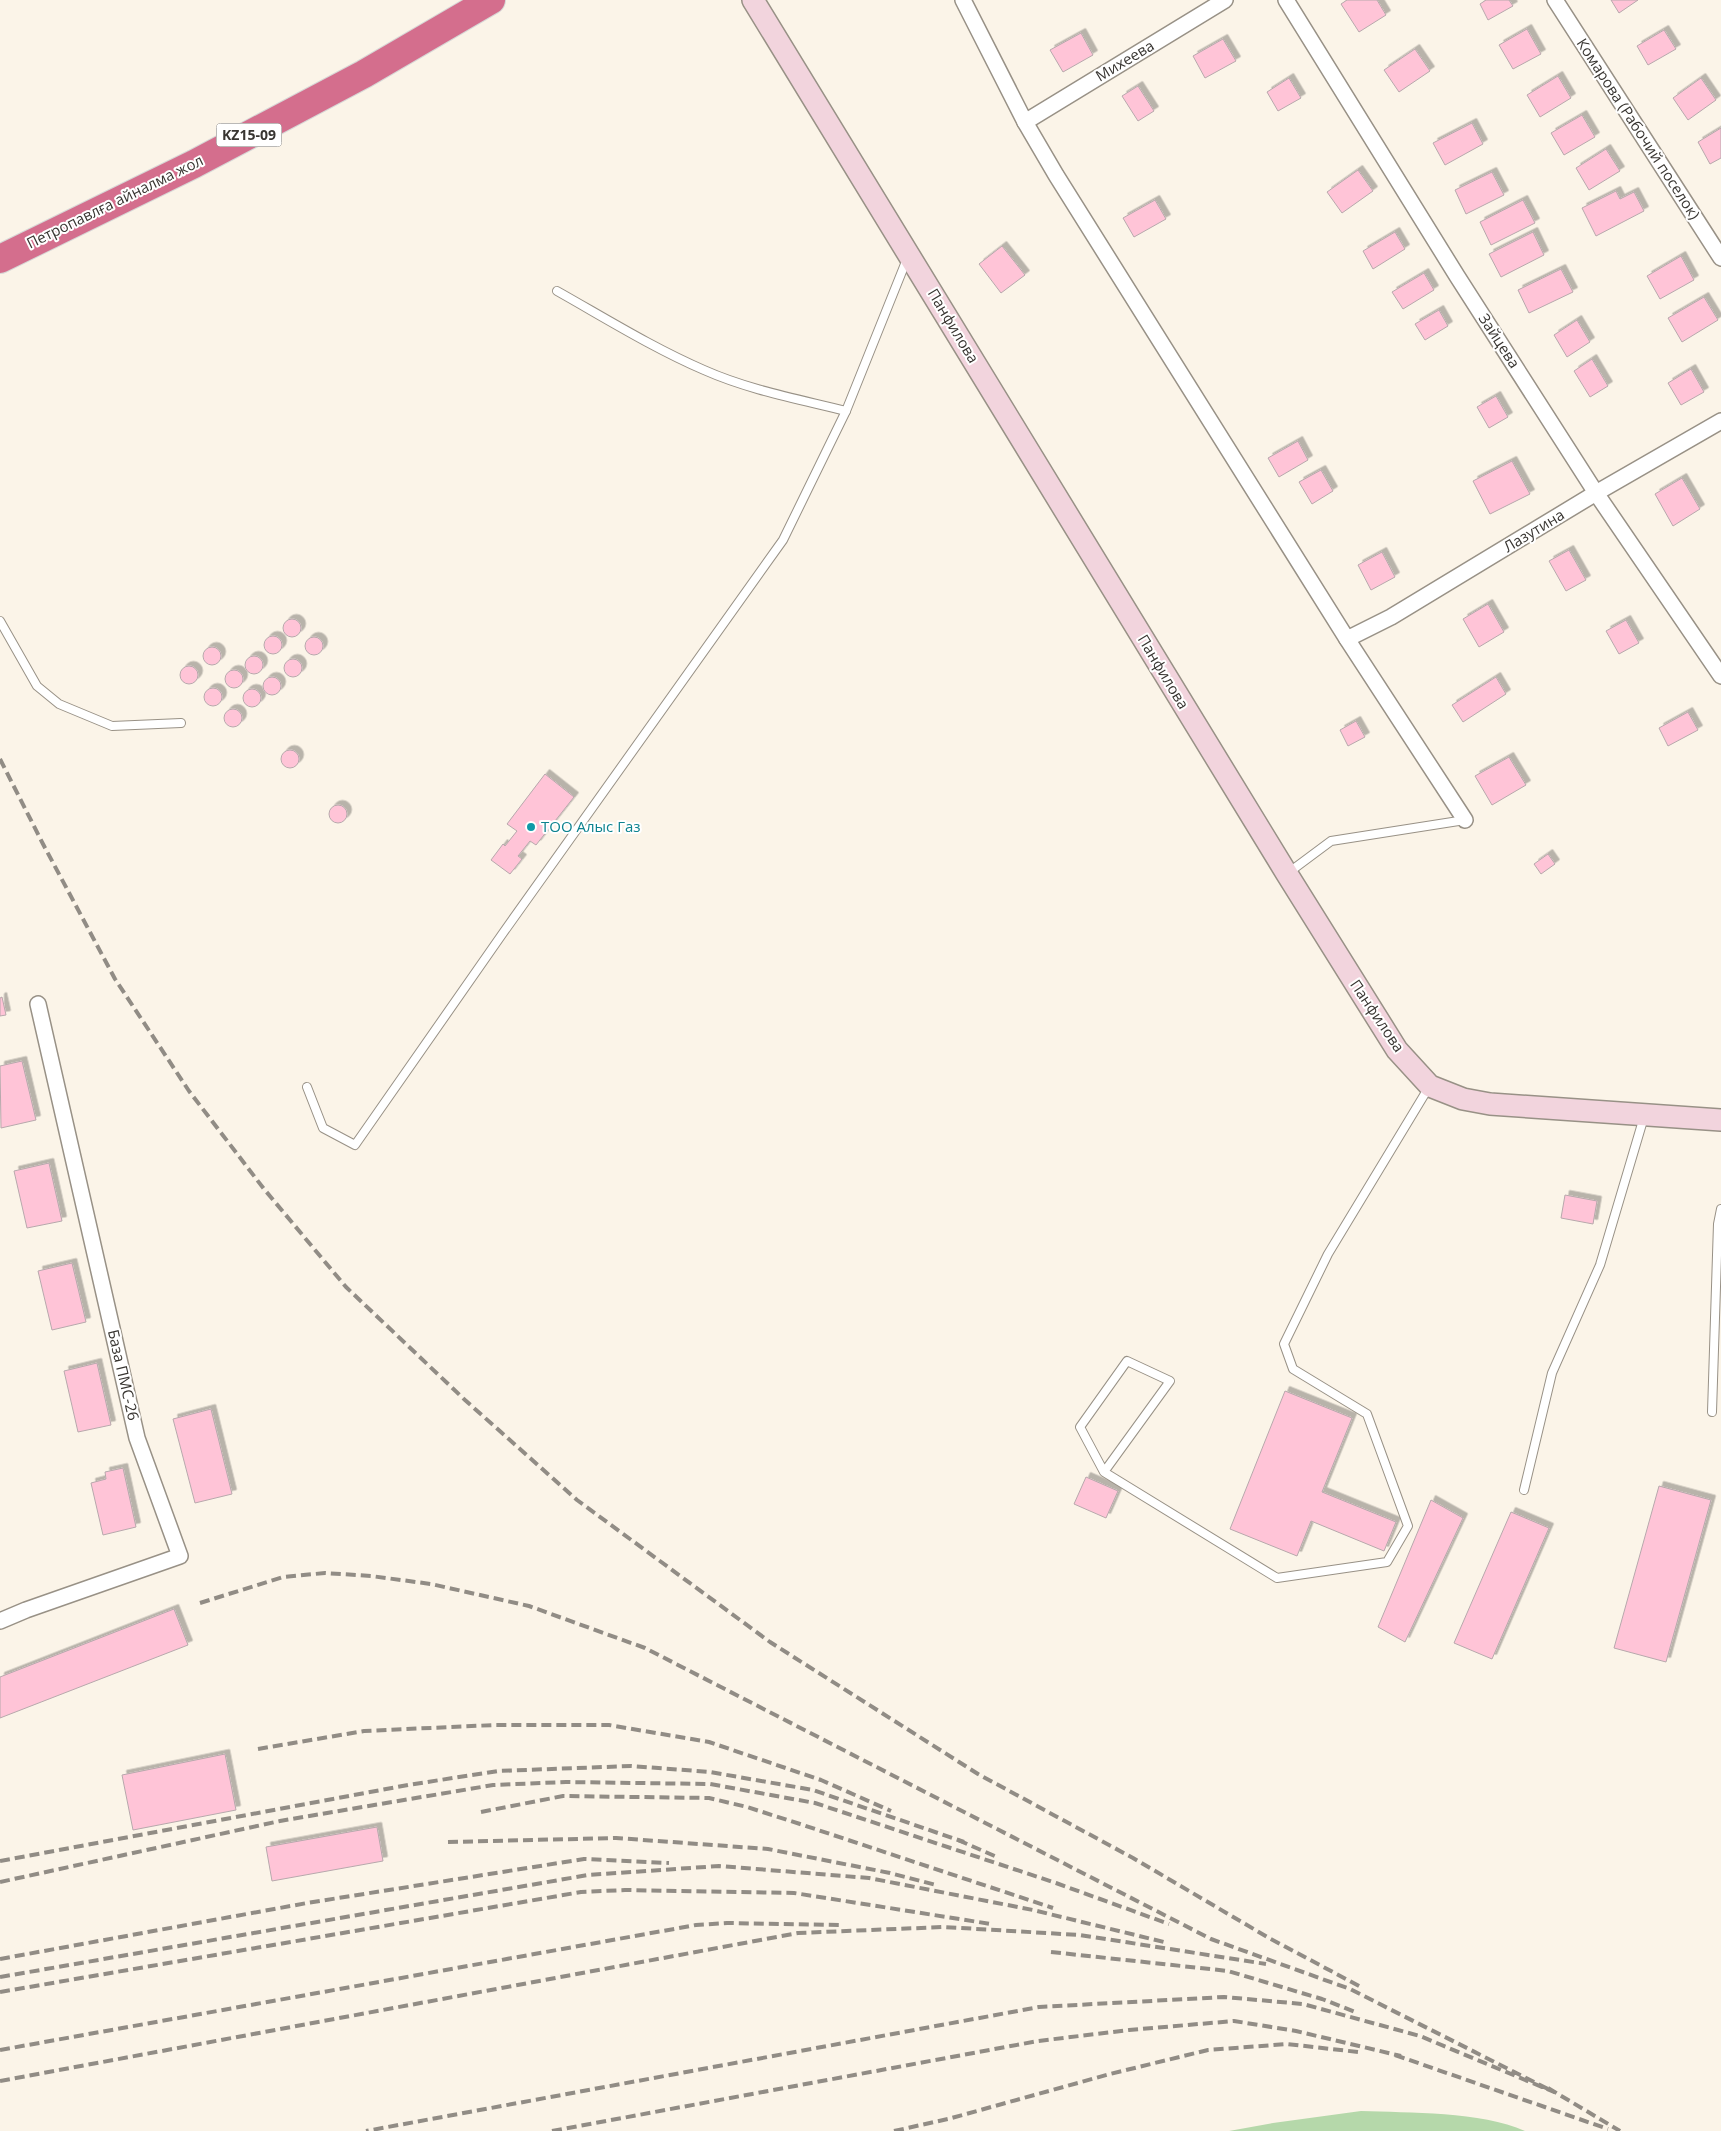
<svg xmlns="http://www.w3.org/2000/svg" width="1721" height="2131" viewBox="0 0 1721 2131" font-family="'Open Sans',sans-serif">
	<style>
		.green { fill: #b5d8aa }
		.building { fill: #ffc4d7; stroke: #b7a8ac; filter: url(#shadow) }
		.lines { fill: none; stroke-linecap: round; stroke-linejoin: round }
		.lane-casing { stroke: #989186; stroke-width: 10 }
		.street-casing { stroke: #989186; stroke-width: 18 }
		.secondary-casing { stroke: #989186; stroke-width: 24 }
		.highway-casing { stroke: #d7d7d6; stroke-width: 30 }
		.lane { stroke: #fff; stroke-width: 8 }
		.street { stroke: #fff; stroke-width: 15 }
		.secondary { stroke: #f2d4dd; stroke-width: 21 }
		.highway { stroke: #d46e8d; stroke-width: 28 }
		.rail { stroke: #918c85; stroke-width: 4; stroke-dasharray: 10 5; stroke-linecap: butt }
		.culture-dot { fill: #0f9aa8; stroke: #fff; stroke-width: 2 }
		.labels { text-anchor: middle; stroke-width: 4; stroke-linejoin: round; paint-order: stroke }
		.shield { fill: #fff; stroke: #74726f; stroke-width: 1 }
		.shield-label { font-size: 14px; font-weight: bold; fill: #383531 }
		.street-label { font-size: 15px; fill: #383531; stroke: #fff }
		.culture-label { font-size: 15px; fill: #0d838f; stroke: #fff; text-anchor: start }
	</style>
	<defs>
		<filter id="shadow"><feDropShadow dx="4.5" dy="-4.5" stdDeviation="0" flood-color="#0004"/></filter>
	</defs>
	<rect width="100%" height="100%" fill="#fbf4e8"/>
	<path class="green" d="M1361,2111C1409,2113 1481,2111 1525,2131H1229L1273,2123Z"/>
	<g class="building">
		<polygon points="1347,0 1377,0 1386,15 1359,32 1341,4"/>
		<polygon points="1486,0 1509,0 1513,6 1488,20 1480,4"/>
		<polygon points="1611,0 1638,0 1619,13"/>
		<polygon points="1527,29 1541,54 1513,69 1499,45"/>
		<polygon points="1664,30 1676,49 1648,65 1637,46"/>
		<polygon points="1081,33 1093,55 1063,72 1050,50"/>
		<polygon points="1223,39 1236,61 1205,78 1193,56"/>
		<polygon points="1415,49 1430,71 1399,92 1384,70"/>
		<polygon points="1558,76 1571,98 1540,117 1527,95"/>
		<polygon points="1289,78 1301,98 1278,111 1267,92"/>
		<polygon points="1701,78 1716,100 1688,120 1673,98"/>
		<polygon points="1138,86 1154,111 1138,121 1122,96"/>
		<polygon points="1582,115 1595,137 1564,155 1551,133"/>
		<polygon points="1472,123 1483,144 1445,165 1433,143"/>
		<polygon points="1721,128 1721,158 1710,164 1698,142"/>
		<polygon points="1606,149 1620,171 1589,190 1576,168"/>
		<polygon points="1358,170 1373,191 1342,213 1327,192"/>
		<polygon points="1492,172 1504,195 1466,214 1455,190"/>
		<polygon points="1616,191 1620,199 1634,192 1644,211 1596,236 1582,208"/>
		<polygon points="1155,200 1166,219 1134,237 1123,218"/>
		<polygon points="1523,200 1535,223 1491,245 1480,222"/>
		<polygon points="1395,232 1405,249 1373,269 1363,251"/>
		<polygon points="1533,232 1544,255 1501,277 1489,254"/>
		<polygon points="1002,246 1025,275 1001,293 979,264"/>
		<polygon points="1681,256 1694,280 1660,299 1647,276"/>
		<polygon points="1561,269 1573,292 1529,313 1518,290"/>
		<polygon points="1424,273 1434,290 1403,309 1392,292"/>
		<polygon points="1704,297 1718,320 1682,342 1668,318"/>
		<polygon points="1439,310 1448,326 1425,340 1415,324"/>
		<polygon points="1577,320 1590,342 1567,357 1554,335"/>
		<polygon points="1592,359 1608,386 1590,397 1574,371"/>
		<polygon points="1691,369 1704,392 1681,405 1668,383"/>
		<polygon points="1496,396 1508,417 1489,428 1477,407"/>
		<polygon points="1298,441 1308,460 1279,477 1268,458"/>
		<polygon points="1512,461 1530,494 1490,514 1473,481"/>
		<polygon points="1321,470 1333,491 1312,504 1299,482"/>
		<polygon points="1682,478 1700,509 1673,526 1655,494"/>
		<polygon points="1569,550 1586,580 1566,591 1549,561"/>
		<polygon points="1382,552 1395,577 1371,590 1358,565"/>
		<polygon points="1488,604 1504,632 1479,647 1463,619"/>
		<circle cx="292" cy="628" r="9"/>
		<polygon points="1626,620 1639,643 1619,654 1606,631"/>
		<circle cx="273" cy="645" r="9"/>
		<circle cx="314" cy="646" r="9"/>
		<circle cx="212" cy="656" r="9"/>
		<circle cx="254" cy="665" r="9"/>
		<circle cx="293" cy="668" r="9"/>
		<circle cx="189" cy="675" r="9"/>
		<circle cx="234" cy="679" r="9"/>
		<circle cx="272" cy="686" r="9"/>
		<polygon points="1496,677 1506,694 1463,722 1452,705"/>
		<circle cx="213" cy="697" r="9"/>
		<circle cx="252" cy="698" r="9"/>
		<circle cx="233" cy="718" r="9"/>
		<polygon points="1688,712 1698,730 1668,746 1659,728"/>
		<polygon points="1356,721 1365,737 1348,746 1340,730"/>
		<circle cx="290" cy="759" r="9"/>
		<polygon points="1509,757 1526,785 1492,805 1475,776"/>
		<polygon points="545,774 574,797 536,845 530,841 518,856 522,859 510,874 491,860 503,844 505,846 517,831 507,824"/>
		<circle cx="338" cy="814" r="9"/>
		<polygon points="1548,854 1555,864 1541,874 1534,864"/>
		<polygon points="2,997 6,1015 0,1016 0,998"/>
		<polygon points="22,1061 36,1120 1,1128 0,1066"/>
		<polygon points="49,1163 62,1221 27,1228 14,1171"/>
		<polygon points="1565,1195 1597,1201 1593,1224 1561,1218"/>
		<polygon points="72,1263 86,1322 52,1330 38,1271"/>
		<polygon points="97,1363 111,1425 78,1432 64,1371"/>
		<polygon points="1285,1391 1352,1418 1322,1492 1396,1522 1384,1551 1311,1521 1297,1556 1230,1529"/>
		<polygon points="211,1409 232,1494 195,1503 173,1419"/>
		<polygon points="123,1468 136,1527 103,1535 91,1483 106,1479 105,1472"/>
		<polygon points="1086,1477 1118,1491 1106,1518 1074,1504"/>
		<polygon points="1659,1486 1711,1500 1666,1662 1614,1648"/>
		<polygon points="1431,1500 1463,1518 1405,1642 1378,1627"/>
		<polygon points="1511,1512 1549,1528 1492,1659 1454,1643"/>
		<polygon points="174,1609 188,1645 0,1718 0,1677"/>
		<polygon points="225,1754 236,1810 133,1830 122,1775"/>
		<polygon points="377,1827 383,1861 272,1881 266,1847"/>
	</g>
	<g class="lines">
		<g class="lane-casing">
			<g id="lane">
				<path d="M557,291C605,318 653,348 704,370C749,390 798,399 846,411"/>
				<polyline points="0,621 37,686 59,704 112,726 181,723"/>
				<polyline points="1288,873 1331,841 1465,820"/>
				<polyline points="307,1087 323,1128 355,1145 503,933 783,540 846,411 907,259"/>
				<polyline points="1712,1412 1718,1224 1721,1209"/>
				<polyline points="1104,1472 1170,1381 1127,1361 1080,1427 1104,1472 1277,1578 1387,1562 1408,1526 1367,1414 1293,1369 1284,1344 1328,1254 1429,1087"/>
				<polyline points="1524,1490 1552,1373 1600,1265 1644,1117"/>
			</g>
		</g>
		<g class="street-casing">
			<g id="street">
				<polyline points="963,0 1025,122 1056,175 1347,639 1465,820"/>
				<polyline points="1286,0 1457,276 1596,493 1721,676"/>
				<polyline points="1555,0 1721,258"/>
				<polyline points="1025,122 1225,0"/>
				<polyline points="1347,639 1391,617 1596,493 1721,421"/>
				<polyline points="0,1621 26,1610 180,1556 137,1438 38,1004"/>
			</g>
		</g>
		<g class="secondary-casing">
			<polyline id="secondary" points="753,0 1287,874 1397,1050 1430,1086 1463,1099 1490,1104 1721,1120"/>
		</g>
		<g class="highway-casing">
			<polyline id="highway" points="0,259 194,164 364,74 491,0"/>
		</g>
		<use href="#lane" class="lane"/>
		<use href="#street" class="street"/>
		<use href="#secondary" class="secondary"/>
		<use href="#highway" class="highway"/>
		<g class="rail">
			<polyline points="0,759 43,844 115,979 189,1091 264,1189 346,1287 465,1400 577,1500 770,1642 978,1774 1133,1858 1269,1938 1361,1987"/>
			<polyline points="200,1603 283,1577 325,1573 371,1576 431,1584 529,1606 645,1648 1211,1939 1350,1989 1554,2092 1420,2036 1303,2004 1224,1997 1039,2007 366,2131"/>
			<polyline points="258,1749 364,1731 495,1725 609,1725 709,1742 821,1780 891,1811"/>
			<polyline points="481,1812 563,1796 709,1798 747,1807 800,1824 1053,1908"/>
			<polyline points="958,1840 997,1857"/>
			<polyline points="448,1842 616,1838 768,1849 890,1873 936,1885"/>
			<polyline points="0,1861 408,1785 498,1771 631,1766 710,1772 813,1790 964,1842"/>
			<polyline points="0,1882 280,1821 493,1785 566,1782 710,1784 815,1803 1056,1883 1169,1924"/>
			<polyline points="1051,1952 1228,1971 1322,1999 1358,2013"/>
			<polyline points="0,1959 307,1903 584,1859 669,1863"/>
			<polyline points="0,1977 588,1875 719,1866 869,1878 1033,1910 1164,1942"/>
			<polyline points="0,1992 581,1892 625,1890 794,1893 991,1924"/>
			<polyline points="0,2050 696,1925 727,1923 841,1925"/>
			<polyline points="1395,2055 1608,2129"/>
			<polyline points="0,2081 798,1933 944,1927 1080,1935 1266,1964"/>
			<polyline points="1548,2088 1620,2131"/>
			<polyline points="552,2131 1038,2041 1129,2030 1234,2021 1296,2031 1401,2056"/>
			<polyline points="894,2131 948,2119 1110,2074 1208,2050 1287,2044 1358,2052"/>
		</g>
	</g>
	<circle class="culture-dot" cx="531" cy="827" r="5"/>
	<g class="labels">
		<rect class="shield" x="216.5" y="123.5" width="65" height="23" rx="4"/>
		<g class="shield-label">
			<text x="249" y="140">KZ15-09</text>
		</g>
		<g class="street-label">
			<text transform="translate(1125 61) rotate(-31)" y="5">Михеева</text>
			<text transform="translate(1638 129) rotate(57)" y="5">Комарова (Рабочий поселок)</text>
			<text transform="translate(115 202) rotate(-26)" y="5">Петропавлға айналма жол</text>
			<text transform="translate(953 326) rotate(59)" y="5">Панфилова</text>
			<text transform="translate(1499 341) rotate(57)" y="5">Зайцева</text>
			<text transform="translate(1534 531) rotate(-31)" y="5">Лазутина</text>
			<text transform="translate(1163 672) rotate(59)" y="5">Панфилова</text>
			<text transform="translate(1377 1016) rotate(56)" y="5">Панфилова</text>
			<text transform="translate(123 1375) rotate(77)" y="5">База ПМС-26</text>
		</g>
		<g class="culture-label">
			<text x="541" y="832">ТОО Алыс Газ</text>
		</g>
	</g>
</svg>
